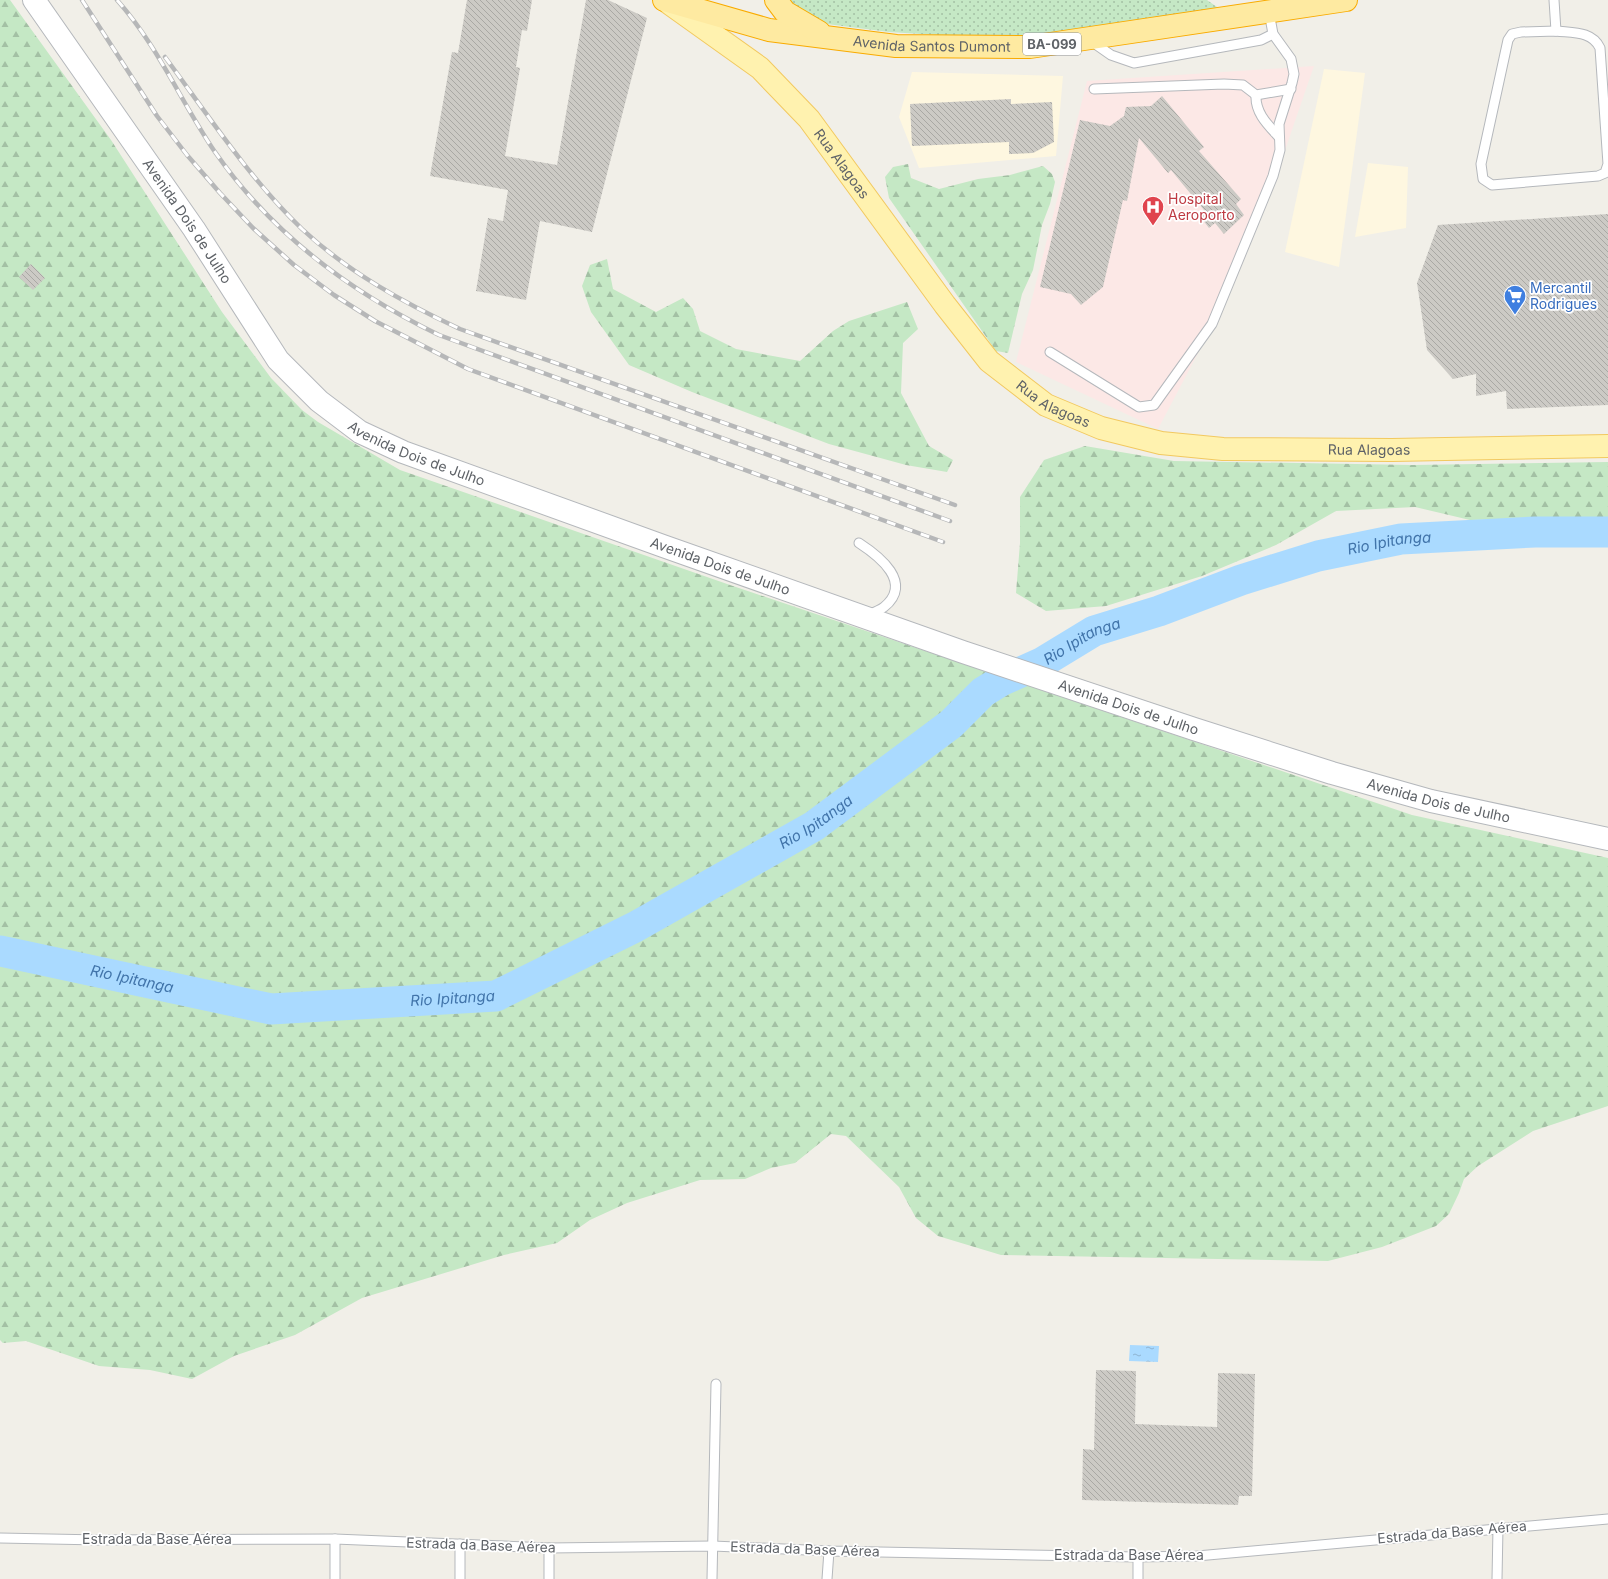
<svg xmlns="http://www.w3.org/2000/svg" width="1608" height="1579" viewBox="0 0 1608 1579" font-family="Inter,sans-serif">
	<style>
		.commercial { fill: #fef7e0 }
		.medical { fill: #fce8e6 }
		.grass { fill: url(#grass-dots) }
		.forest { fill: url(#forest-firs) }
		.water { fill: url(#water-ripples) }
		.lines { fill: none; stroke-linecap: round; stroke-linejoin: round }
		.river { stroke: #aadaff; stroke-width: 31 }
		.building { fill: url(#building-back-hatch) }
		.service-casing { stroke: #b5b8bc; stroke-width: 11 }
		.tertiary-casing { stroke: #b5b8bc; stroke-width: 24 }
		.primary-casing { stroke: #f2c960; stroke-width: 24 }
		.trunk-casing { stroke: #f9ab00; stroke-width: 24 }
		.service { stroke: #fff; stroke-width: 9 }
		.tertiary { stroke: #fff; stroke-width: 22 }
		.primary { stroke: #fff2af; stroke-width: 22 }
		.trunk { stroke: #feeaa1; stroke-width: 22 }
		.rail-casing { stroke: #b6b7b8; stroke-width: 4.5 }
		.rail { stroke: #fff; stroke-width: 3; stroke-dasharray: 9; stroke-linecap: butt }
		.labels { text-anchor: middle; stroke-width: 3.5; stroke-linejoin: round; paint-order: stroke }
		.shield { fill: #fff; stroke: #8f9295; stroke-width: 1 }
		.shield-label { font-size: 13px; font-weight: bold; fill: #5f6368 }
		.street-label { font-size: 14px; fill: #5f6368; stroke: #fff }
		.health-label { font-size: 14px; fill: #be3a42; stroke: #fff; text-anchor: start }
		.shop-label { font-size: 14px; fill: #366cbe; stroke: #fff; text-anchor: start }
		.water-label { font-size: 15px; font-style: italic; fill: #4174aa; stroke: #fff }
	</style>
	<defs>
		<pattern id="grass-dots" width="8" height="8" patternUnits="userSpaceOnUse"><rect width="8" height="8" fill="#c5e8c5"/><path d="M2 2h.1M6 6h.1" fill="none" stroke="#a3c0a4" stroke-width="1.8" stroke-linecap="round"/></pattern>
		<pattern id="forest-firs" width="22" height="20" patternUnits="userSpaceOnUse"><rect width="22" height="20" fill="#c5e8c5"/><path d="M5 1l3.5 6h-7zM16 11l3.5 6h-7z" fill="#a3c0a4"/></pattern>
		<pattern id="water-ripples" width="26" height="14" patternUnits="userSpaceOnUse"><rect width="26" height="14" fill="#aadaff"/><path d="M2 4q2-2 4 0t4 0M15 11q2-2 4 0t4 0" fill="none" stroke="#8eb4d2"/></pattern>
		<pattern id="building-back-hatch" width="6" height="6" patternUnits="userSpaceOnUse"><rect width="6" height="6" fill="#cccac5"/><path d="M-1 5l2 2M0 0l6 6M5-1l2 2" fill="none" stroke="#a9a8a4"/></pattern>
	</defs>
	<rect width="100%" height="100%" fill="#f1efe8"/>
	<g class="commercial">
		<polygon points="1324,69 1365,73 1339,267 1285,252"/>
		<polygon points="912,72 1063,76 1056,156 919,168 899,117"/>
		<polygon points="1368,163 1408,167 1406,228 1355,237"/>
	</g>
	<polygon class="medical" points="1314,66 1283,156 1227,298 1158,429 1016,362 1087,81"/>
	<polygon class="grass" points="784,0 1207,0 1224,12 1040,35 969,37 889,32 819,23"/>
	<g class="forest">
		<polygon points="0,0 10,0 111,140 222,312 271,378 302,410 318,422 400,470 730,585 1412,815 1608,858 1608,1106 1533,1131 1478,1166 1464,1179 1459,1193 1449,1214 1436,1226 1382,1247 1328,1261 1001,1255 938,1236 916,1218 899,1187 846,1136 831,1134 795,1163 771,1168 745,1179 700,1180 627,1203 590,1220 557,1243 504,1255 362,1298 295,1335 234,1356 192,1379 150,1370 99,1366 26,1341 3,1343 0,1340"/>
		<polygon points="908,164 911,178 939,189 978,179 1010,175 1043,166 1052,174 1055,182 1050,204 1042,225 1033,270 1022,294 1008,353 996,351 889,198 885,177 893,167"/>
		<polygon points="607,259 613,289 656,312 683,298 693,309 700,331 736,349 800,361 833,331 849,321 907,302 918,329 903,343 901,393 929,446 953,460 947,472 906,465 829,444 692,392 629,365 591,312 582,286 590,265"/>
		<polygon points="1085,446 1174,461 1413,465 1608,462 1608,517 1470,520 1415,507 1336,511 1276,545 1202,576 1106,606 1046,611 1016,593 1020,543 1020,497 1044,460"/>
	</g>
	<polygon class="water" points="1130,1345 1159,1346 1158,1362 1129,1361"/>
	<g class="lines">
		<path class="river" id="s1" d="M0,951L271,1009L496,996L635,927L814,826L951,724L983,692L1001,681L1043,662L1094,631L1159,611L1241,580L1318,556L1401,539L1535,532H1608"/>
	</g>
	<g class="building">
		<polygon points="467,0 532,0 527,31 522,30 516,67 520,68 505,156 557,165 586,0 608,0 647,18 592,232 540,221 526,300 476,291 488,218 503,221 508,190 430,176 452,52 458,53"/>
		<polygon points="1162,96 1204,147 1199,151 1241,199 1236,204 1244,215 1224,234 1215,223 1209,228 1199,215 1204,210 1171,170 1168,173 1139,138 1127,201 1123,200 1103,287 1081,305 1071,294 1040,287 1080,120 1110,126 1124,116 1126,107 1151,106"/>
		<polygon points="1011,99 1011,104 1052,102 1054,142 1033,153 1009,154 1009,142 912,146 910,104"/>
		<polygon points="1608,214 1608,405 1507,409 1506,391 1476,396 1476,374 1453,379 1427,350 1417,283 1438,225"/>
		<polygon points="31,264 45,278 33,290 19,277"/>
		<polygon points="1096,1370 1136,1371 1135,1424 1217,1427 1218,1373 1255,1374 1252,1496 1239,1496 1238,1505 1082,1500 1083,1449 1094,1450"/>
	</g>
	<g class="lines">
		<g class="service-casing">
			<g id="service">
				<polyline points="1554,0 1556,31"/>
				<path d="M1556,31C1573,33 1592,31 1600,48L1608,164L1605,173L1598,176L1492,185L1483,179L1481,164L1508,40L1512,34L1521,32Z"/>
				<polyline points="1091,41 1111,55 1134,63 1261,40 1273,34"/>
				<polyline points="1094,89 1224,84 1243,85 1256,95 1291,89"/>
				<path d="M1256,95C1255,113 1268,125 1279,137"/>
				<polyline points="1050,352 1139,407 1154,405 1212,324 1273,176 1280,150 1279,124 1292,83 1294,74 1291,59 1273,34 1269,12"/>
				<path d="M859,543C879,556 914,583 884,607C879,611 872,613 867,615"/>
				<polyline points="0,1538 100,1540 335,1539 549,1548 713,1546 829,1551 1138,1557 1197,1556 1608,1519"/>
				<polyline points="335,1579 335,1539"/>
				<polyline points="460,1579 460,1544"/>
				<polyline points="549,1579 549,1548"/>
				<polyline points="712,1579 716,1384"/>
				<polyline points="827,1579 829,1551"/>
				<polyline points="1138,1579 1138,1557"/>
				<polyline points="1497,1579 1498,1528"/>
			</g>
		</g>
		<g class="tertiary-casing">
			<g id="tertiary">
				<path id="s2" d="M34,0L194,229L278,360L319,401L360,432L403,452L663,546L963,652L1194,729L1332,773L1431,801L1608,839"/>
			</g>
		</g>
		<g class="primary-casing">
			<g id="primary">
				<path id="s3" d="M669,3L760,68L809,119L945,305L989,361L1046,405L1101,428L1161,443L1223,449L1392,450L1608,446"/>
			</g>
		</g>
		<g class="trunk-casing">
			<g id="trunk">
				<path id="s4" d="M664,0L769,30L896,46L1030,47L1346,0"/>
				<polyline points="776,0 785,12 819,32"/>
			</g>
		</g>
		<use href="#service" class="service"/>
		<use href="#tertiary" class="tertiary"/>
		<use href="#primary" class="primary"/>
		<use href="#trunk" class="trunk"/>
		<g class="rail-casing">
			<g id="rail">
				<polyline points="82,0 157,116 187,155 220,193 253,228 294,265 334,295 375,321 468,369 943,542"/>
				<path d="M117,0C158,46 181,102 215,152C272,234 350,292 439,335L950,521"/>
				<path d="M165,57C208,115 249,178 302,229C348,272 404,303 460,329L955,505"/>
			</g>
		</g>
		<use href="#rail" class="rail"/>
	</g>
	<defs>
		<g id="hospital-pin" transform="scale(1.15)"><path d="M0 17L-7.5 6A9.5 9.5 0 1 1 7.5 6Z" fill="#e0444e" stroke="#fff"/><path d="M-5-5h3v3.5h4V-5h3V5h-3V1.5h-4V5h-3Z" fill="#fff"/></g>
		<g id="supermarket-pin" transform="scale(1.15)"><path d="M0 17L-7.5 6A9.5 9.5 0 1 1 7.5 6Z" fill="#3f7fe0" stroke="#fff"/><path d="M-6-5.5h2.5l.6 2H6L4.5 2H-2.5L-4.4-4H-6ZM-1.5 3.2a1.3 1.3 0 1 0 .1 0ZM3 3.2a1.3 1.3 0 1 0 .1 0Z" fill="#fff"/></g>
	</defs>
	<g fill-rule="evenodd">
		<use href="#hospital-pin" x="1153" y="207"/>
		<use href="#supermarket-pin" x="1515" y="296"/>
	</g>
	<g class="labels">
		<rect class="shield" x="1023" y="33" width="58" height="22" rx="3"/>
		<g class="shield-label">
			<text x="1052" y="49">BA-099</text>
		</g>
		<g class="street-label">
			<text dy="5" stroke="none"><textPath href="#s4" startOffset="273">Avenida Santos Dumont</textPath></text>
			<text dy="5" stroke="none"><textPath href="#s3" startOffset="238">Rua Alagoas</textPath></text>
			<text dy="5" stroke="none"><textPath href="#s2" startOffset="269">Avenida Dois de Julho</textPath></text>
			<text dy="5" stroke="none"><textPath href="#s3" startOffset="562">Rua Alagoas</textPath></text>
			<text dy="5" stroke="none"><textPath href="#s3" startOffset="886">Rua Alagoas</textPath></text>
			<text dy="5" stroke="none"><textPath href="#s2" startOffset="605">Avenida Dois de Julho</textPath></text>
			<text dy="5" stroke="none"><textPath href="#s2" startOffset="929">Avenida Dois de Julho</textPath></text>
			<text dy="5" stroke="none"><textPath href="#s2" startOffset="1361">Avenida Dois de Julho</textPath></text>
			<text dy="5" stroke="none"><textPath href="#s2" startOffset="1685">Avenida Dois de Julho</textPath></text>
			<text transform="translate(1452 1532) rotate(-5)" y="5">Estrada da Base Aérea</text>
			<text x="157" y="1544">Estrada da Base Aérea</text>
			<text transform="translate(481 1545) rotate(2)" y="5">Estrada da Base Aérea</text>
			<text transform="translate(805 1549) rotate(2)" y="5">Estrada da Base Aérea</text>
			<text x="1129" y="1560">Estrada da Base Aérea</text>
		</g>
		<g class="health-label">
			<text x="1168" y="204">Hospital<tspan x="1168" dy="16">Aeroporto</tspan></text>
		</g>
		<g class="shop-label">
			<text x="1530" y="293">Mercantil<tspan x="1530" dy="16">Rodrigues</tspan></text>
		</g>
		<g class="water-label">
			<text dy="5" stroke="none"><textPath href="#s1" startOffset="1515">Rio Ipitanga</textPath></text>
			<text dy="5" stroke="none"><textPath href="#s1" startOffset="1191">Rio Ipitanga</textPath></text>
			<text dy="5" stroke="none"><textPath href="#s1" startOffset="867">Rio Ipitanga</textPath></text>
			<text dy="5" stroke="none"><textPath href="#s1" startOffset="135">Rio Ipitanga</textPath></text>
			<text dy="5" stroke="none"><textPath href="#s1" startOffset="459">Rio Ipitanga</textPath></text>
		</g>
	</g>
</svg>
